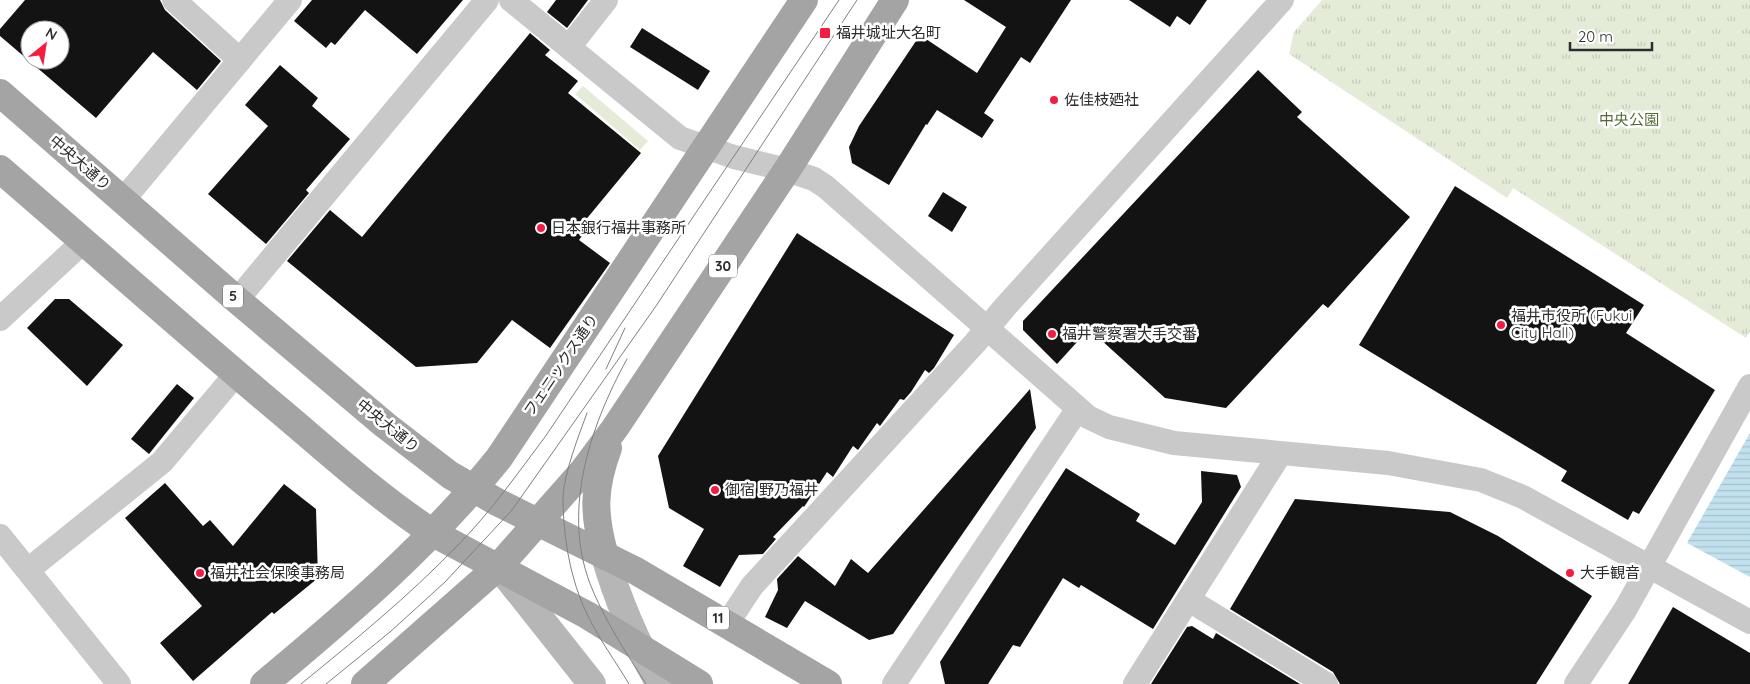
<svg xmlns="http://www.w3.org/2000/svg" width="1750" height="684" viewBox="0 0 1750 684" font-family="Quicksand,'Noto Sans JP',sans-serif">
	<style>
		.grass { fill: #e4ecd8 }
		.park { fill: url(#park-tufts) }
		.water { fill: url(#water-rules) }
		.building { fill: #131313; fill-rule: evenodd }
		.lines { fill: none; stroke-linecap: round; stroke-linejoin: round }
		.street { stroke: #c9c9c9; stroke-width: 24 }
		.secondary { stroke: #b6b6b6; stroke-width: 28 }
		.primary { stroke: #a4a4a4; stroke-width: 28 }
		.tram { stroke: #818181; stroke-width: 1 }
		.poi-dot { fill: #f51c40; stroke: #fff; stroke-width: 2 }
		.labels { text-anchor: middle; stroke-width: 5; stroke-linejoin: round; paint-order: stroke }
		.shield { fill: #fff; stroke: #6b6b6b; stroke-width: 1 }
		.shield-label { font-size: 14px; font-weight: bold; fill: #2c2c2c }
		.poi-label { font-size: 15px; fill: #2c2c2c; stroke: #fff; text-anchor: start }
		.park-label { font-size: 15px; fill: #546b36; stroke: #fff }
		.street-label { font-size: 15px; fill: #2c2c2c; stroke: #fff }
	</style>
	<defs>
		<pattern id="park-tufts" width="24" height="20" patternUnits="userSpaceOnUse" patternTransform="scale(1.25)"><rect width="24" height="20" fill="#e4ecd8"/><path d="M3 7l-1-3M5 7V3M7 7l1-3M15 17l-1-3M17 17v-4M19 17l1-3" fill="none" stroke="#c4cbba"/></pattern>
		<pattern id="water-rules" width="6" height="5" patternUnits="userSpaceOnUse" patternTransform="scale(1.25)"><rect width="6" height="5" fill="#c2e1ee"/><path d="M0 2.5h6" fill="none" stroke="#a7c1cc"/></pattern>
	</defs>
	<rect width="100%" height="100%" fill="#fff"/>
	<polygon class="grass" points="583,86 648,141 640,150 575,94"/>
	<polygon class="park" points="1322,0 1750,0 1750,331 1746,338 1513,188 1507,198 1289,54 1294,32"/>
	<polygon class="water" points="1750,433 1750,577 1687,543"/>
	<g class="building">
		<path d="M25,0H160L165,10L221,61L197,90L153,52L96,118L0,36V29ZM30,30H60V60H30Z"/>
		<polygon points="312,0 463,0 417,54 365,10 335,45 331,42 326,48 294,21"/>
		<polygon points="556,0 588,0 567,28 547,12"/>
		<polygon points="964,0 1071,0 1030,63 1021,57 984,113 994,120 982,138 937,110 927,125 926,124 889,185 852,163 849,147 859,126 920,35 977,73 1006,27"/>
		<polygon points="1129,0 1207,0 1190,25 1177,16 1170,27"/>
		<polygon points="642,28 710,71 698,90 630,47"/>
		<polygon points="530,33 550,50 545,55 578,81 568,93 641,153 579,228 585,232 579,240 610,263 550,348 512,320 477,363 416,367 287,261 330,210 362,237"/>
		<polygon points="280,65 318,98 312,106 350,139 306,190 309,193 266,244 208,194 268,126 245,105"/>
		<polygon points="1258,70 1302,112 1297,117 1410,217 1328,308 1323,304 1226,408 1165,398 1089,329 1057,364 1023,330 1023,321"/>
		<polygon points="1455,186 1644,305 1626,333 1715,390 1639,514 1633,511 1628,520 1561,481 1567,471 1359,345"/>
		<polygon points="943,192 967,207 952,232 928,216"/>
		<polygon points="797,233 954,335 934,368 929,373 925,370 911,392 904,400 900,399 880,426 877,423 858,450 853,446 833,477 827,472 804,507 803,506 773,537 776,539 763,554 739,555 720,587 683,566 704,529 669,508 658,456"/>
		<polygon points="55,299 69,299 123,345 87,386 27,328"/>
		<polygon points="177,384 194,398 149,454 131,439"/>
		<polygon points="1030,389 1036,428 893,634 869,640 805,601 787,628 765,617 778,590 777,579 798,556 835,586 851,559 868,573"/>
		<polygon points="1066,468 1140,514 1136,521 1175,545 1202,502 1201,471 1237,475 1241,487 1153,629 1081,585 1079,588 1063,578 1020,647 1013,645 988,684 945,684 940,662"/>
		<polygon points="165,483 203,526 210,520 233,546 284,484 316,509 318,578 274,614 272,612 193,681 160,643 202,606 125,518"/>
		<polygon points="1295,499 1450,512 1498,536 1592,596 1536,684 1340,684 1333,672 1230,609"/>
		<polygon points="1673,607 1750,653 1750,684 1628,684"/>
		<polygon points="1192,626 1213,639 1216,633 1300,684 1151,684 1187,627"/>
	</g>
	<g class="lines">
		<g class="street">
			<polyline points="174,0 240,60"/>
			<polyline points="511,0 680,138 734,157 787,170 814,179 826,187 1088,417 1109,427 1174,443 1388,463 1481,480 1523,497 1750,622"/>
			<polyline points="569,47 606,0"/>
			<polyline points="123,200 290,0"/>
			<polyline points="237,300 487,0"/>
			<polyline points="0,319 84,241"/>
			<polyline points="0,536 119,684"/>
			<polyline points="28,570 162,462 236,374"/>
			<polyline points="1189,600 1326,684"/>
			<polyline points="727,624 752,586 975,343 1005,307 1282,0"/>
			<polyline points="894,684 1077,410"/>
			<polyline points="1135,684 1280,454"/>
			<polyline points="1576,684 1625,610 1750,386"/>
		</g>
		<g class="secondary">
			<path d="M605,556C618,601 636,643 660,684"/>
			<polyline points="500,568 592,684"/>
		</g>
		<g class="primary">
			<polyline points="0,93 237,300 385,425 450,475 497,502 636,571 828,684"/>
			<path d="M0,169C93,249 185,331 279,410C329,452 378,497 433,533L587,615L699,684"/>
			<path d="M605,556C593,515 593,488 608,448"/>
			<path d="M264,684C348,614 430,544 499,458L804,0"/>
			<polyline points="365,684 499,566 583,471 615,428 787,170 895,0"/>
		</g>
		<g class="tram">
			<path d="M627,359C589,428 560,515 593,591C607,624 627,654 646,684"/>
			<polyline points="606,369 625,328"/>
			<path d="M587,413C579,435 564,473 563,497C563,536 570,580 588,616C599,639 616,662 629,684"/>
			<path d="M301,684C355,640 409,596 457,546C490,513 517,474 545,437L839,0"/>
			<polyline points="326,684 390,632 445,582 512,510 656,306 857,0"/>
		</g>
	</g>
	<g class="poi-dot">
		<rect x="819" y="27" width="12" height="12" rx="2.5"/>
		<circle cx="1054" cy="100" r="5"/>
		<circle cx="541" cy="228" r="5"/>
		<circle cx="1501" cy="325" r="5"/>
		<circle cx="1052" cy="334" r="5"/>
		<circle cx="715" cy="490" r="5"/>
		<circle cx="200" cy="573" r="5"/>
		<circle cx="1570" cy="573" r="5"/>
	</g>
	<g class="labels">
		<g class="shield">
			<rect x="709" y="254.5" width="28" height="23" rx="4"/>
			<rect x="223" y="284.5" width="20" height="23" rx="4"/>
			<rect x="707" y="606.5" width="22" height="23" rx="4"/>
		</g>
		<g class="shield-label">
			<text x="723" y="271">30</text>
			<text x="233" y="301">5</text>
			<text x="718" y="623">11</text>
		</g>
		<g class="poi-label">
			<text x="836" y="38">福井城址大名町</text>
			<text x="1064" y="105">佐佳枝廼社</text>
			<text x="551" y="233">日本銀行福井事務所</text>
			<text x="1511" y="321">福井市役所 (Fukui<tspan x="1511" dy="17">City Hall)</tspan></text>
			<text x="1062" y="339">福井警察署大手交番</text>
			<text x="725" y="495">御宿 野乃福井</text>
			<text x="210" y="578">福井社会保険事務局</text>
			<text x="1580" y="578">大手観音</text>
		</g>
		<g class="park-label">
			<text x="1629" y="125">中央公園</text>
		</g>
		<g class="street-label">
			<text transform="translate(80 163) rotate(41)" y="5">中央大通り</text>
			<text transform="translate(561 365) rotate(-56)" y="5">フェニックス通り</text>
			<text transform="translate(388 426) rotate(39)" y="5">中央大通り</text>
		</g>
	</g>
	<g transform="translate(45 45) rotate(30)"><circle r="24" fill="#ffffff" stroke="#ababab"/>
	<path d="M0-4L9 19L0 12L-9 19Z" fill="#f51c40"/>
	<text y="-8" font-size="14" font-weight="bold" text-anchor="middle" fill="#2c2c2c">N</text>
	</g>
	<path d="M1570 42v8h82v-8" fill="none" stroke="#2c2c2c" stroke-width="2.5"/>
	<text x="1578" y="42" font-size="15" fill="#2c2c2c" stroke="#ffffff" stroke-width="4" paint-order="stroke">20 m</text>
</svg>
